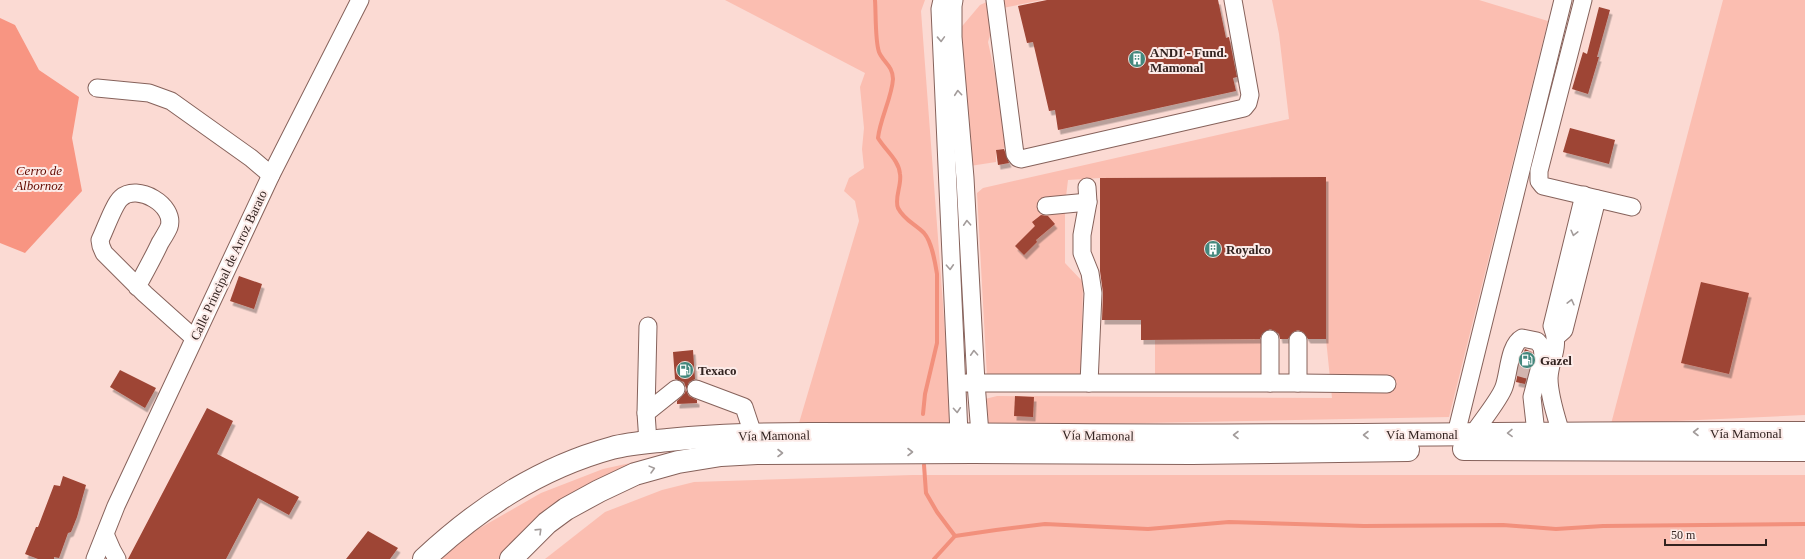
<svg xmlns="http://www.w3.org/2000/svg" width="1805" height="559" viewBox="0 0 1805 559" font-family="Georgia,serif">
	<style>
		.green { fill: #fbbeb1 }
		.forest { fill: #f89582 }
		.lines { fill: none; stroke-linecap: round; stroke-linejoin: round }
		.stream { stroke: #f2907c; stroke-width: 4 }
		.building { fill: #9e4434; filter: url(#shadow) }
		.minor-tunnel { stroke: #d3b5af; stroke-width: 17; stroke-dasharray: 17 8; stroke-linecap: butt }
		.minor-casing { stroke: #86625b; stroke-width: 19 }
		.major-casing { stroke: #86625b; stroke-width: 24 }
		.minor { stroke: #fff; stroke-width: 17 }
		.major { stroke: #fff; stroke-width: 22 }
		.oneway { stroke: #a39c9b }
		.labels { text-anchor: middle; stroke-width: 4; stroke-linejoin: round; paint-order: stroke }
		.poi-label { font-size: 13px; font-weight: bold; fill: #322320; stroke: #fcebe8; text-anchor: start }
		.park-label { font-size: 13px; font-style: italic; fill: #640a00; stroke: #fcebe8 }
		.street-label { font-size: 13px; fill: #322320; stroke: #fcebe8 }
	</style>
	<defs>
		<filter id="shadow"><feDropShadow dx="2.5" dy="4.5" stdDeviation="0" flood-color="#0004"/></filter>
	</defs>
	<rect width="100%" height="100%" fill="#fbdad3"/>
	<g class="green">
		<polygon points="725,0 925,0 921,11 952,425 799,423 859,221 855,201 844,191 849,178 864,168 862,149 864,128 860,87 865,73"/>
		<polygon points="991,0 1042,0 998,9 988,42 1011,147 996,150 996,162 970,166 953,37 980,5"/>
		<polygon points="1272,0 1479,0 1548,21 1449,417 985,426 985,399 997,396 1332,398 1326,339 1326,177 1100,178 1068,180 1065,205 1065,263 1083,282 1081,377 987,377 977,193 983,188 1289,119 1279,34"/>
		<polygon points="1723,0 1805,0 1805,415 1611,424"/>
		<polygon points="1264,339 1261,380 1155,380 1155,340"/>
		<polygon points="713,445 605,483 505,559 440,559 473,532 541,493 603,469"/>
		<polygon points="912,475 1805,475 1805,559 545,559 605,512 662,490 694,482"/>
	</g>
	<polygon class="forest" points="0,18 15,25 39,70 79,97 72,138 82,191 25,253 0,243"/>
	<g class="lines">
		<g class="stream">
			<path d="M875,0C876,13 875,41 879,52C883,62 893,66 893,79C892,97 880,119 878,138C885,150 899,160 900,174C902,185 894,198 898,208C904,220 915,224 924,233C932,242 935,262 937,274V343L925,394L923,414"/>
			<polyline points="924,465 926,493 937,512 955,536"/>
			<polyline points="934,559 955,536 996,530 1045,524 1148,529 1229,522 1364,526 1503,525 1556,529 1603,526 1805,524"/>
		</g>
	</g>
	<g class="building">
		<polygon points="1047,0 1218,0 1226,38 1229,37 1237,77 1233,78 1236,91 1058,130 1055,110 1049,111 1033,42 1027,43 1018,6"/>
		<polygon points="1599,7 1610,10 1597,57 1599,57 1588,94 1572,89 1583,52 1587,54"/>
		<polygon points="1570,128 1615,140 1609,164 1563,152"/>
		<polygon points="1004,149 1009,163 998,165 996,150"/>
		<polygon points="1326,177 1326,339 1308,339 1303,332 1298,330 1293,332 1288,339 1280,339 1279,334 1275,331 1270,329 1262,334 1260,339 1141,340 1141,320 1102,320 1103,293 1100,271 1100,178"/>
		<polygon points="1041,215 1048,216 1055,224 1036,240 1037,242 1024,255 1015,246 1035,226 1032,222"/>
		<polygon points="239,276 262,284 254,309 230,301"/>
		<polygon points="1701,282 1749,293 1729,374 1681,363"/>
		<polygon points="1525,349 1532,352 1533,354 1525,384 1516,382 1520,362"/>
		<polygon points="693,350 695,379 689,382 686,390 689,396 697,400 697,403 677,404 677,401 685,393 686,388 684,382 675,379 673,352"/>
		<polygon points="120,370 156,388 145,408 110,387"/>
		<polygon points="1015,396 1034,397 1033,417 1014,416"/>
		<polygon points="207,408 233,421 217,454 299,497 289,515 258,498 226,559 128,559"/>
		<polygon points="63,476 86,485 77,517 71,532 68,533 59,558 54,557 54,559 38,559 25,554 36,527 38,527 54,485 60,486"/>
		<polygon points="368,531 398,548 390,559 346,559"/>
	</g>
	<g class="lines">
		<polyline class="minor-tunnel" points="1517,367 1531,371"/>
		<g class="minor-casing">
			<g id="minor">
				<polyline points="942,0 940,9 959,434"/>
				<polyline points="954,0 953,6 953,37 965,178 976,383 980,434"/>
				<polyline points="995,0 1015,154 1018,158 1021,159 1244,108 1248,103 1250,95 1233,0"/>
				<polyline points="1583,0 1539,171 1539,181 1543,186 1632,207"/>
				<polyline points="97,88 149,93 171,101 251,158 271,175"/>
				<polyline points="1087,187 1088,202 1082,235 1082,253 1090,273 1093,293 1089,383"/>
				<polyline points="1046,206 1088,202"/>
				<path d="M137,287C145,272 153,258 160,243C163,238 167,232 169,227C176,205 137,183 121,198C114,204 105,230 100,240L101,246L104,253L145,294L194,338"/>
				<polyline points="1556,337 1564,330 1597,199"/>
				<polyline points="966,383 1298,383 1298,340"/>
				<polyline points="1270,383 1270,339"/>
				<polyline points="1298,383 1387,384"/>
				<polyline points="696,389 744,407 753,434"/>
				<polyline points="646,413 676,389"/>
				<path d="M1561,433C1556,416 1549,396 1549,378C1550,358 1561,348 1552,326L1584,195"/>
				<polyline points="1456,434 1563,0"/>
				<path d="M1473,434C1481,422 1500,399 1504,387C1509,373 1509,345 1522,338L1537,341L1542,347L1543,355L1532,397L1536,433"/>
				<polyline points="648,442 646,413 648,326"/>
				<polyline points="105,534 112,550 117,559"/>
				<polyline points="95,559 116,506 271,175 360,0"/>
			</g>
		</g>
		<g class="major-casing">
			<g id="major">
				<polyline points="1464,449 1805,450"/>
				<path d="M424,559C479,508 539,468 612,448C630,443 650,442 668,440C715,435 762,434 810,434C895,434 981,434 1066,435C1312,437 1559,432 1805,433"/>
				<polyline points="511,559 547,523 566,509 599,491 635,474 678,462 721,455 757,453 973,452 1192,453 1408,450"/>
			</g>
		</g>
		<use href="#minor" class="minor"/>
		<use href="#major" class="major"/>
	</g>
	<defs><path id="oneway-chevron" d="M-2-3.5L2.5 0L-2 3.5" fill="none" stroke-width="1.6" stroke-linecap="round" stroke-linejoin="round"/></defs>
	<g class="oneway">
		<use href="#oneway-chevron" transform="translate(941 39) rotate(88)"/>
		<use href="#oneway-chevron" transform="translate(958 93) rotate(-95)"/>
		<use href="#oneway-chevron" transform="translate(967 223) rotate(-93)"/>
		<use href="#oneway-chevron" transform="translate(1574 233) rotate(104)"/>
		<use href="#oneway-chevron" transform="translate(950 267) rotate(87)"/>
		<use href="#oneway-chevron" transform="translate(1571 302) rotate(-76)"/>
		<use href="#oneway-chevron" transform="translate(974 353) rotate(-93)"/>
		<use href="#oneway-chevron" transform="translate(957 410) rotate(86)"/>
		<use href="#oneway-chevron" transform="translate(1696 432) rotate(-180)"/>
		<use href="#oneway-chevron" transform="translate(1510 433) rotate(179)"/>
		<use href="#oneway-chevron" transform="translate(1236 435) rotate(180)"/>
		<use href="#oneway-chevron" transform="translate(1366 435) rotate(180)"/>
		<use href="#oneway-chevron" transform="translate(910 452)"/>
		<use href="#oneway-chevron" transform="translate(780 453)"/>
		<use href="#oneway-chevron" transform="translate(652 469) rotate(-15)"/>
		<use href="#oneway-chevron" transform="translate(539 531) rotate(-44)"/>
	</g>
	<defs>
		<g id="building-disc" transform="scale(0.9)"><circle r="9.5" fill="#44887d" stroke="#fcebe8"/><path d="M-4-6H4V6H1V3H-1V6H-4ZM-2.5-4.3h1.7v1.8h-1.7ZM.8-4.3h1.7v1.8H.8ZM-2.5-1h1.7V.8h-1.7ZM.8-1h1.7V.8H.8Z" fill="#fff"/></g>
		<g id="fuel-disc" transform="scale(0.9)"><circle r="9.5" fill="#44887d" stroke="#fcebe8"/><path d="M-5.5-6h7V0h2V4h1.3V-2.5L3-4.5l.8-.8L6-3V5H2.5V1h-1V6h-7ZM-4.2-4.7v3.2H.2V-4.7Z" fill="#fff"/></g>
	</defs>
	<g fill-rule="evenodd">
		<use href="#building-disc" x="1137" y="59"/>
		<use href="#building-disc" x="1213" y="249"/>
		<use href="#fuel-disc" x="1527" y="360"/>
		<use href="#fuel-disc" x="685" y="370"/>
	</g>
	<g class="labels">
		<g class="poi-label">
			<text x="1150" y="57">ANDI - Fund.<tspan x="1150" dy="15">Mamonal</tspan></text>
			<text x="1226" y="254">Royalco</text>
			<text x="1540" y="365">Gazel</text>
			<text x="698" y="375">Texaco</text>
		</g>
		<g class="park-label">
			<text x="39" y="175">Cerro de<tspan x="39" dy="15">Albornoz</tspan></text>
		</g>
		<g class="street-label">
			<text transform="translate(228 265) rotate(-65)" y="5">Calle Principal de Arroz Barato</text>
			<text x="1746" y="438">Vía Mamonal</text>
			<text x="1422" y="439">Vía Mamonal</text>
			<text transform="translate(774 435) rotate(-1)" y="5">Vía Mamonal</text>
			<text transform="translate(1098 435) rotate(1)" y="5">Vía Mamonal</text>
		</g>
	</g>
	<path d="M1665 539v6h101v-6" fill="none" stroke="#322320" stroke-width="2"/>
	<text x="1671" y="539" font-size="12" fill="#322320" stroke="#fcebe8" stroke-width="3" paint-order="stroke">50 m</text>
</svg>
